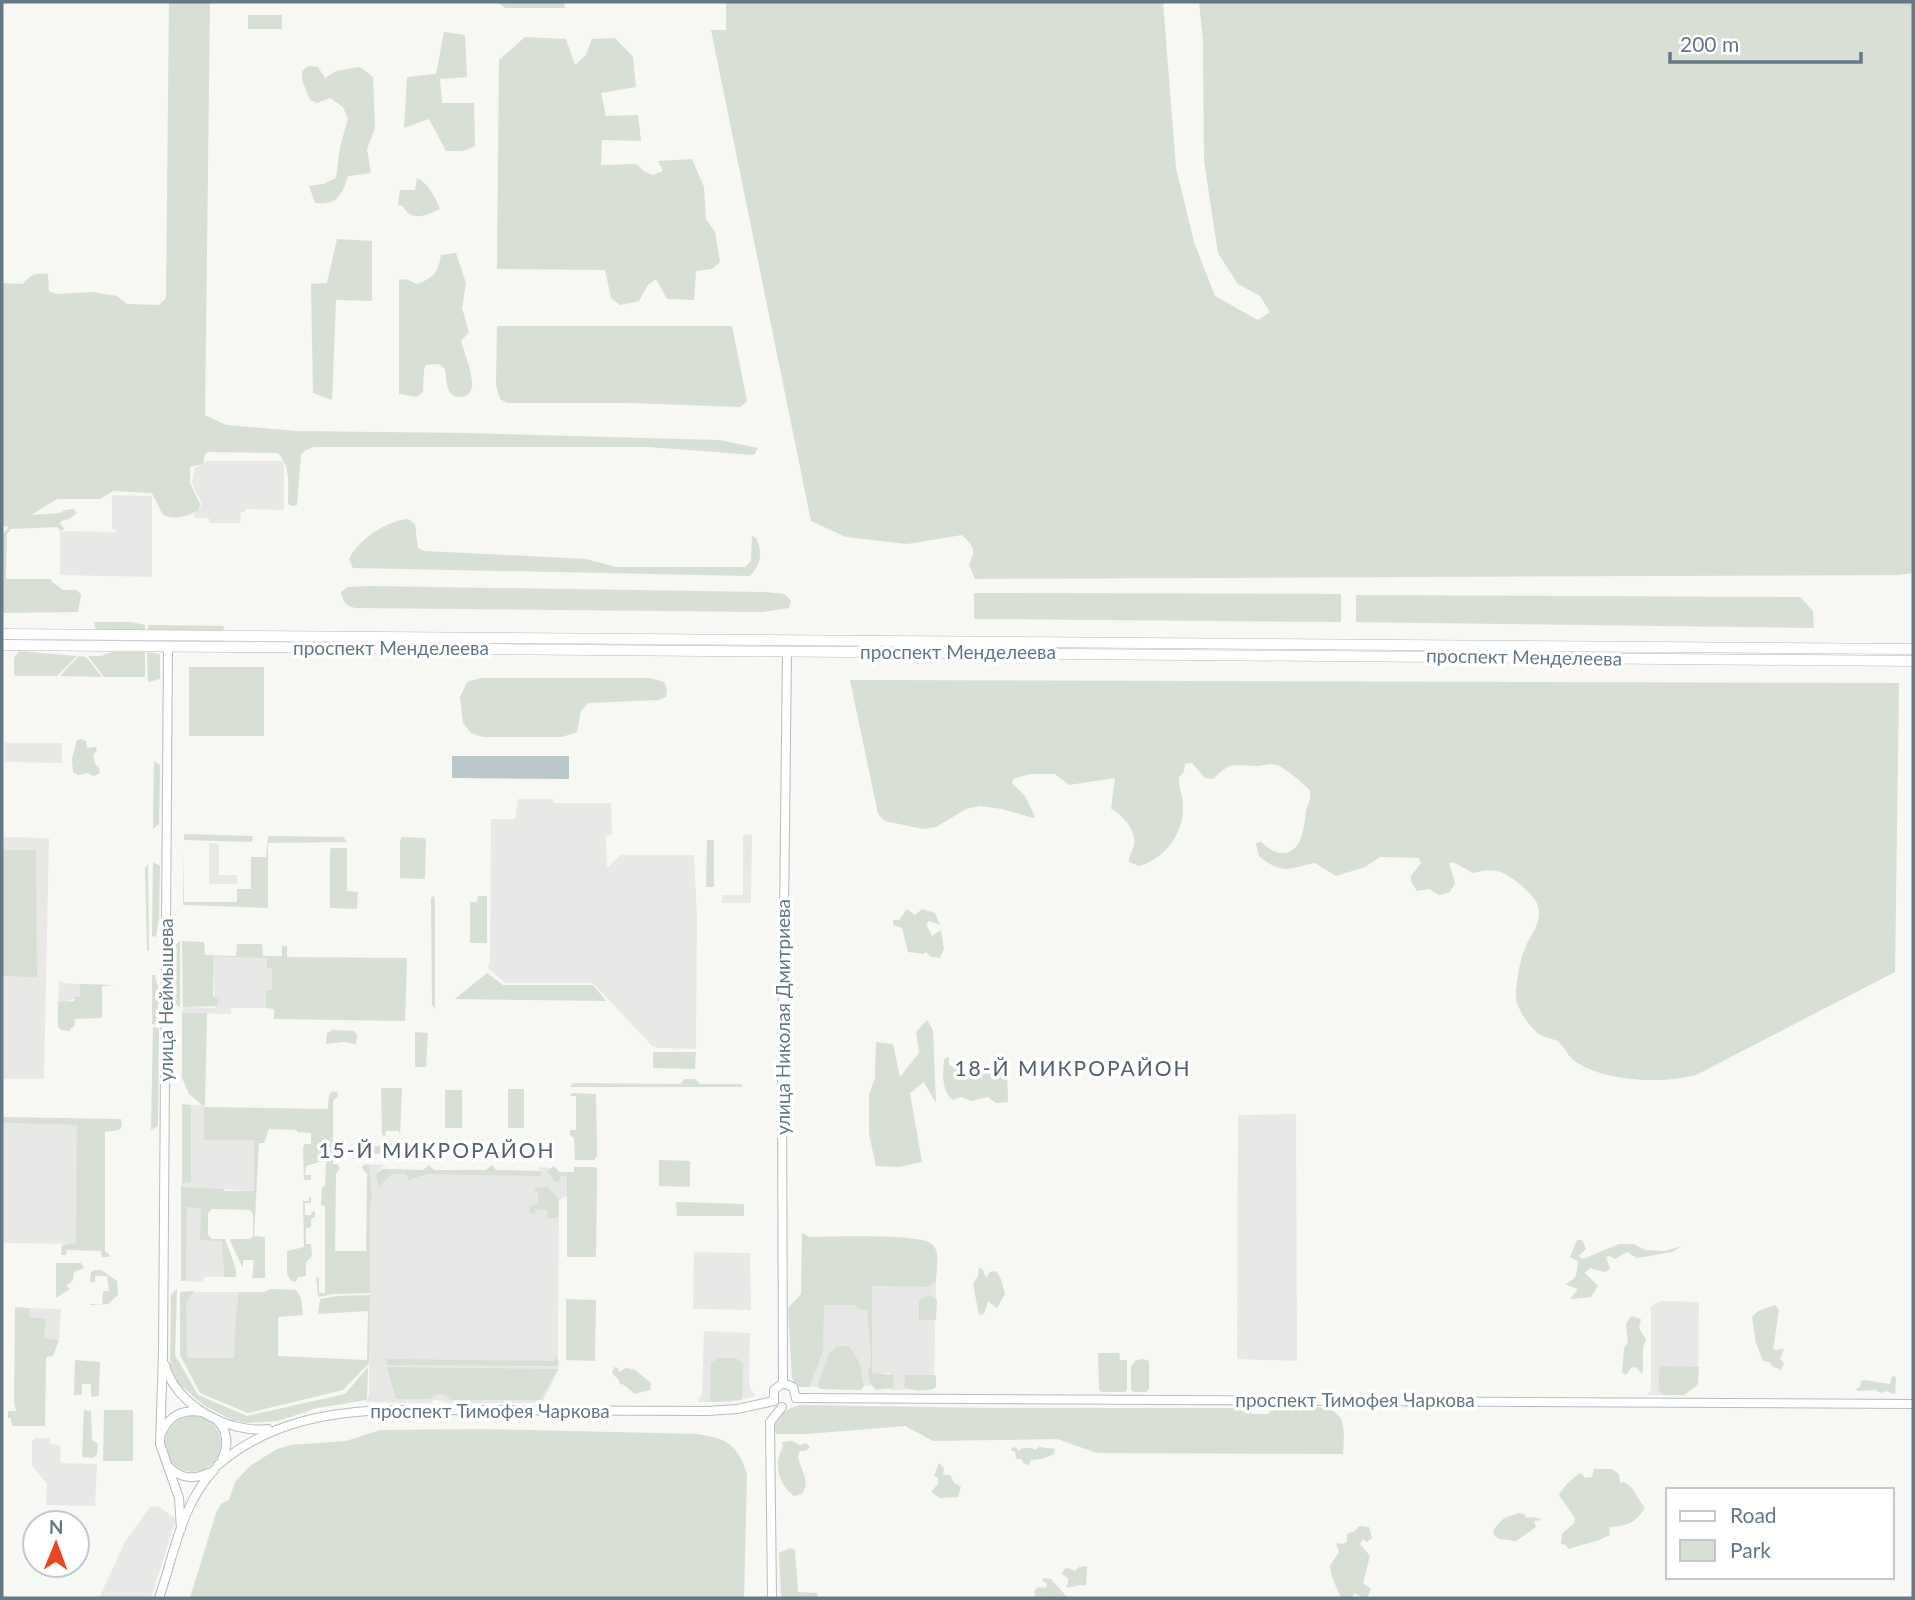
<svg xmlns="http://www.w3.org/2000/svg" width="1915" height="1600" viewBox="0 0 1915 1600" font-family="Lato,sans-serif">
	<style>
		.built { fill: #e8e8e7 }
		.green { fill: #d8dfd4 }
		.water { fill: #bbc8cb }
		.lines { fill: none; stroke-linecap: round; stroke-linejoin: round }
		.secondary-casing { stroke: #b6bcc0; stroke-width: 10 }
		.primary-casing { stroke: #b7bcbf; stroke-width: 11 }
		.secondary { stroke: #fff; stroke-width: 8 }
		.primary { stroke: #fff; stroke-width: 10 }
		.labels { text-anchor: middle; stroke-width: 7; stroke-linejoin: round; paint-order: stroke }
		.street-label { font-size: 19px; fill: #657886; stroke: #fff }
		.neighbourhood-label { font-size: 21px; letter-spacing: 2px; fill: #53616b; stroke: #fff }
	</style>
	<rect width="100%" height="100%" fill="#f7f7f3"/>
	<g class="built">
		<polygon points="207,461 284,461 284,510 246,509 245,512 241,512 240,523 209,523 209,518 194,518 194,514 202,504 192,483 194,469"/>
		<polygon points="112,495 152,496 152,577 60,575 60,531 116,532 116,529 112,529"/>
		<polygon points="5,743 62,743 62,763 5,762"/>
		<polygon points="518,799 553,799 553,803 611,803 612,834 606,837 607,868 620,855 694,855 697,917 696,1049 659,1048 652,1046 593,983 505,983 488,968 490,959 491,819 515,819"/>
		<polygon points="752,834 751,903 722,903 722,895 743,895 743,835"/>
		<polygon points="2,837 49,838 44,1079 2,1079"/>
		<polygon points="209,843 219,844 219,875 237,875 237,884 209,884"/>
		<polygon points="212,957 267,958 272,968 272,991 266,991 266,1008 231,1008 231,1014 182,1013 183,1007 215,1008"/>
		<polygon points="59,980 62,983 80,984 80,997 58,1004"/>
		<polygon points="191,1105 204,1105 204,1140 254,1140 254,1191 181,1187 182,1183 191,1181"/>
		<polygon points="1296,1114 1297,1361 1237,1359 1238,1115"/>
		<polygon points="2,1123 78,1125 76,1244 2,1243"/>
		<polygon points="367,1164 384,1165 376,1174 378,1186 392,1174 405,1174 408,1180 427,1174 541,1171 538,1167 550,1168 547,1171 557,1184 559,1176 567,1176 567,1196 559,1200 558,1370 543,1401 535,1403 451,1403 435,1400 430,1403 366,1402 369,1395 370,1207 372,1197 369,1165"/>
		<polygon points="187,1207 201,1207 201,1240 222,1240 224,1277 204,1277 203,1282 186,1281"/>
		<polygon points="694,1252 750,1253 751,1310 693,1309"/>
		<polygon points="936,1282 934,1389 890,1390 893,1388 890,1373 872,1374 871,1366 870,1383 872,1386 864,1386 861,1390 821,1389 817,1387 809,1387 816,1368 810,1285 927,1287"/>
		<polygon points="180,1292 239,1292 236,1312 235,1358 187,1358"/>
		<polygon points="1661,1301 1699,1302 1698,1384 1684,1395 1647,1395 1651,1390 1651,1306"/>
		<polygon points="29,1308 61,1309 59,1340 44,1338 44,1319 29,1317"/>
		<polygon points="704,1331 750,1333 749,1383 751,1390 756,1396 729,1402 697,1402 702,1394"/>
		<polygon points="35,1438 50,1438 50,1444 60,1445 61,1463 97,1464 95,1506 46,1505 47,1484 32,1466 32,1442"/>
		<polygon points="158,1506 176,1519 151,1598 99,1598 126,1540 150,1507"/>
	</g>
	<g class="green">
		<path d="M169,2H210L205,415L226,425L297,431L464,433L720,440L758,448L754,455L648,447H314L304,451L301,455L297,505L291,506L288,503C288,485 291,466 278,453L208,452L205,454L203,464L190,467V483L200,504L198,510C187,517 176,520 163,515L152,493L113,491L100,499H57L31,515L60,513L65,510L73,509L77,513L69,519L61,521L60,524L65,529L60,531L57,527L11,529L7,534L6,579H52L51,581L63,590H77L81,595L78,612L2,613V534L9,527L2,526V283L23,284C30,275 36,272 48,274L49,291L56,294L93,292L117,296L127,304L159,305L166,298Z"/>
		<polygon points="498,2 564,2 565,8 505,8"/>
		<path d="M726,2H1163L1176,168L1194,242L1215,296L1258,320L1270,312L1260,296L1238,284L1218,253L1204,161L1203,40L1199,2H1913V573L1898,575L975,579L969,565C976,548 975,548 962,535L907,544L846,537L811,521L711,30H726Z"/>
		<rect x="248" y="15" width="34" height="14"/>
		<polygon points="444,32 465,35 467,77 440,79 442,103 474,103 475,146 463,151 446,151 429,119 404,128 407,77 436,74"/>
		<polygon points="525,37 566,39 575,65 586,55 592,39 615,38 633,57 636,87 601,93 606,116 638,115 641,141 602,140 601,165 636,164 645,172 653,175 663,171 658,161 692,159 704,187 706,219 715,232 720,262 712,269 696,271 694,300 667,299 656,279 648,285 639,301 620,305 611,298 605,270 497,269 499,60"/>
		<path d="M308,66L318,67L325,78L336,71L360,67L373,77L375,128L367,149L371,173L348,176C342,195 338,205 315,203L309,186L323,184L336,178L340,147L348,119L343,107L330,98L317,103L310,100L302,80V71Z"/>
		<path d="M417,178C428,183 435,197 440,209C427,215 411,223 403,206L398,205L400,190H415Z"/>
		<polygon points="337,239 372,241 372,301 336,300 332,400 313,393 311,284 327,283"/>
		<path d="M456,253L466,283L462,308L469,332L461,341C465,355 472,371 472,385C473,397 455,402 449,391C446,385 446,375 445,369L439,364L426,365L424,369L423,392L417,397L399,394V280L406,279L417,284C434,278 438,272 441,255Z"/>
		<polygon points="497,326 732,326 747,401 740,407 630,403 507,403 500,399 496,385"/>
		<path d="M408,519L415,524L418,548L425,551L586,559L616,567H745L751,561L752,536L756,538C763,553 761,564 750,576L353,568L349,559C359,539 386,521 408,519Z"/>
		<path d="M370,586L764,592L785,594L791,601L789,608L762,612L355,608C346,606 343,601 341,592L347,587Z"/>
		<polygon points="974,593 1341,594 1341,622 974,619"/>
		<polygon points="1356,595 1800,597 1813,611 1814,628 1356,622"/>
		<polygon points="94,622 131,622 145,625 145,631 99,631 95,628"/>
		<polygon points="148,625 225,626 222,632 148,631"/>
		<polygon points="19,651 77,656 57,676 19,676 14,675 14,658"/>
		<polygon points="112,652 145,652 145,677 104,677 88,656 101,656"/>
		<polygon points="147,652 160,654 160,679 148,682"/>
		<polygon points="79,656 86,657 102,677 60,676"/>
		<rect x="189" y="667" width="75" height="69"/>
		<polygon points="481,678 650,678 664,682 667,689 666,697 659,700 588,703 581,711 577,732 562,737 483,737 471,733 463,723 460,697 467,682"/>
		<path d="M850,680L1899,683L1895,972L1696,1075C1662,1084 1601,1082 1572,1059C1567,1054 1564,1047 1559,1042C1553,1038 1545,1038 1539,1034C1530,1028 1517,1009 1516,998C1515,989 1520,960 1524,951C1529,936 1543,923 1538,906C1535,896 1524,888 1517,882C1501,869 1492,868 1473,873L1453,862L1449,863L1455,883L1450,892L1439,895L1429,889L1417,891L1411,882V876L1421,863L1419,858L1380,857L1365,867L1336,876L1315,863C1288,868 1283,876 1259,856L1256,843L1261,842C1268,848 1275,854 1285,853C1303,850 1304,826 1306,812C1307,805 1312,798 1310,791C1309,787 1282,766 1277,765C1270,763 1263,766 1256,766C1232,765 1231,761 1213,779L1205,778L1192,763L1185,764L1184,772L1179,777C1178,787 1183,795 1183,805C1184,833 1166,858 1139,866L1129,862C1129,855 1132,852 1134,846C1137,831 1123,815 1111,809L1115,778L1069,785L1055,774H1030L1013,779L1012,783L1025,796L1035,817L1033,818L1002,809L980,806L966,809L936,827L923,829L885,821L878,814Z"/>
		<polygon points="81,739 86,741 87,748 96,747 97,750 93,755 95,764 99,768 100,773 94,776 87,773 78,775 73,772 72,759 77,740"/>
		<polygon points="154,761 160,765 159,824 153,829"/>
		<polygon points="184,834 253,836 252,842 184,840"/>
		<polygon points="268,836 343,837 347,842 268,843 268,908 183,905 183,848 184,902 237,902 237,889 251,889 251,857 266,857"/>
		<polygon points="402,837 424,838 426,840 425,879 400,878 400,841"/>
		<polygon points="707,840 714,840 714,887 706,887"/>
		<polygon points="333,848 347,848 347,891 358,892 357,909 330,908 330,849"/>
		<polygon points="2,850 36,850 37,977 2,976"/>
		<polygon points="153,862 160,866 159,918 156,937 152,936"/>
		<polygon points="148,864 149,950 147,951 145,868"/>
		<polygon points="434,896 435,903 435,1009 432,1005 431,898"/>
		<polygon points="478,896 487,896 487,943 470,943 470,902 477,902"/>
		<polygon points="907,909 915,915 922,909 935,913 940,925 929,921 926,924 932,936 941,930 944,949 940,958 931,957 926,952 923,954 908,952 902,928 893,925 893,920 899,920"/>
		<polygon points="180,941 180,1007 173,1003 174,946"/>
		<polygon points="182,941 204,942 205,955 236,956 237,944 262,944 263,956 282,956 282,946 287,946 287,957 407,958 405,1021 274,1019 274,1009 266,1008 266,991 272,990 272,969 267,968 267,958 213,957 213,996 218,999 217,1006 183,1007"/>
		<polygon points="487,973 503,985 593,985 606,1001 455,999"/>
		<polygon points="152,975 155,975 159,992 157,1025 152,1024"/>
		<polygon points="80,984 117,985 102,986 102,1018 75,1019 74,1027 71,1028 70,1031 61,1030 58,1027 58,1002 74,1001 75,997 80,997"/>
		<polygon points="182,1013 207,1013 205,1105 202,1105 189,1094 182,1078"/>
		<polygon points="927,1020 933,1030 936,1103 924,1082 910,1093 922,1162 899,1167 876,1166 869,1134 869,1094 875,1078 876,1042 893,1044 900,1077 919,1053 916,1032"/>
		<polygon points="153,1027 159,1028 158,1126 151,1130"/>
		<polygon points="333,1030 354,1031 357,1035 356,1044 343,1042 326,1044 327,1033"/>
		<polygon points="415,1032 428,1033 426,1067 415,1067"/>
		<polygon points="653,1052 696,1052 695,1069 653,1068"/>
		<path d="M949,1057V1065C965,1075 985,1067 1003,1072L1007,1064L1008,1102L996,1103L988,1097L971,1101L961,1097L953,1100C941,1090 943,1074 944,1059Z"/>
		<polygon points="684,1079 695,1079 700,1084 741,1084 743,1087 570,1087 573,1083 681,1084"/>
		<polygon points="381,1088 402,1088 400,1136 399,1131 386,1131 385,1136 382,1135"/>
		<rect x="508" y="1089" width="16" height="39"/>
		<rect x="445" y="1090" width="17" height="38"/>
		<polygon points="332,1091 337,1092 338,1096 333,1101 333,1164 337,1164 340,1168 336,1174 335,1251 366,1251 367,1174 362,1168 364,1164 369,1165 372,1197 370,1207 370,1293 333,1294 318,1297 316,1277 319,1278 319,1293 325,1293 325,1206 321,1205 322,1187 325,1186 326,1162 319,1162 306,1166 305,1175 311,1175 311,1180 304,1180 303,1147 305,1144 311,1144 311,1133 297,1132 297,1130 269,1129 264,1143 259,1143 254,1236 265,1237 265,1278 252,1278 254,1260 243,1260 243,1268 231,1243 230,1239 250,1239 253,1236 253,1214 250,1210 212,1209 208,1213 208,1235 212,1239 225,1239 236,1269 236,1277 224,1277 222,1241 200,1240 201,1208 187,1207 186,1281 181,1281 181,1187 224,1189 224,1191 254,1191 254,1140 204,1140 204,1107 328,1109 329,1095"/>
		<polygon points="572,1093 596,1094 597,1156 594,1160 575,1160 574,1138 570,1135 570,1130 576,1130 576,1096 570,1096"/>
		<polygon points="182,1104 191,1105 191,1182 182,1183"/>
		<polygon points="2,1117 121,1119 122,1126 119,1130 105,1132 105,1251 110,1255 109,1257 102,1257 101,1251 67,1250 66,1255 61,1255 62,1245 76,1243 77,1125 2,1123"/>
		<polygon points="389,1142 396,1147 431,1147 430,1154 396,1154 389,1158 385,1154 351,1154 351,1147 385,1146"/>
		<polygon points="659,1160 690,1161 690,1187 659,1186"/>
		<polygon points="429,1165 434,1170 486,1170 492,1165 496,1170 541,1171 541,1176 427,1174 406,1181 408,1178 405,1174 392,1174 378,1187 376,1174 382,1169 423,1170"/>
		<polygon points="554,1166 559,1172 574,1172 574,1167 595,1167 597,1170 596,1257 567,1257 567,1176 560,1176 559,1183 555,1182 547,1171"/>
		<polygon points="547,1187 559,1199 558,1218 547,1218 547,1210 535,1209 535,1214 529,1212 530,1206 538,1204 538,1192 535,1191 534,1188"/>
		<polygon points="309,1197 311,1197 311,1203 305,1203 305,1215 311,1215 312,1212 315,1211 315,1217 311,1219 311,1227 306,1228 306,1244 311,1244 312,1256 306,1262 306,1276 298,1277 296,1282 291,1281 287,1274 287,1251 304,1247 303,1201 309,1201"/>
		<polygon points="676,1202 744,1204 744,1216 677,1216"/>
		<path d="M802,1233L810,1237C831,1237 919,1233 932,1244C941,1252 936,1271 936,1282L928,1287L872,1286V1373L894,1375L893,1388L876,1390L870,1383L868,1371L871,1366V1352L867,1310L858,1309L855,1305H824L823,1351L809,1387H798L792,1379L788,1308L801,1294Z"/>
		<path d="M1577,1240H1582L1586,1249L1578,1256L1583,1259L1619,1244H1634L1645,1250L1664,1251L1682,1246L1672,1252L1637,1258L1627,1252L1615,1259L1610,1256L1606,1257L1610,1269L1605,1272L1590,1268L1585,1273L1598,1286L1591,1297L1570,1299L1578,1289L1565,1284C1577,1279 1577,1274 1578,1261L1570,1257Z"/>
		<polygon points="56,1263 81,1263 84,1268 74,1272 73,1280 66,1286 70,1289 56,1298"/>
		<polygon points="979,1267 983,1270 986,1278 990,1272 996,1271 1001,1279 1005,1294 997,1308 988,1301 984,1314 979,1315 973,1284 978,1276"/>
		<polygon points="95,1270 101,1270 117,1281 118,1295 108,1304 90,1305 90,1304 102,1304 103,1291 109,1291 107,1276 95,1276 95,1282 90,1282 91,1272"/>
		<polygon points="177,1289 175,1355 198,1395 247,1416 345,1394 368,1367 367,1400 317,1408 278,1421 247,1423 232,1420 203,1405 178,1383 170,1369 171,1295"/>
		<polygon points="271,1289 296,1290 301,1298 303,1315 278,1317 278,1356 367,1360 368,1311 318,1314 320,1299 337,1296 370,1295 369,1363 343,1390 248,1413 200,1393 180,1355 180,1292 194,1291 186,1302 187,1358 234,1358 236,1312 239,1292 264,1292"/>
		<polygon points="929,1295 937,1300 936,1320 919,1320 919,1300"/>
		<polygon points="566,1299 596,1300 595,1361 566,1360"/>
		<polygon points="1775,1305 1779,1310 1773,1350 1784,1349 1780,1359 1784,1363 1781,1370 1772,1366 1770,1362 1763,1361 1756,1343 1752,1317 1758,1311"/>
		<polygon points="15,1307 29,1308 29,1317 46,1319 44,1338 59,1340 53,1356 46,1357 45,1426 12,1426 11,1418 8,1418 8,1411 16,1411 14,1402"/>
		<path d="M1631,1316L1641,1319L1639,1328L1646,1340C1640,1351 1645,1363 1642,1374L1636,1367L1631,1368L1626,1375L1622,1372L1624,1348L1628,1342L1626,1324Z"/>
		<polygon points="837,1346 849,1346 859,1362 864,1386 861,1390 821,1389 817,1387 829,1354"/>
		<polygon points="1098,1353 1119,1353 1120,1360 1127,1360 1127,1389 1125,1392 1101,1392 1099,1389"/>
		<polygon points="555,1355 559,1362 558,1366 387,1365 386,1359 554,1361"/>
		<polygon points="718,1358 736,1358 743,1364 742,1400 712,1402 710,1397 711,1363"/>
		<polygon points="1143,1359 1149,1361 1149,1389 1146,1392 1134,1392 1131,1390 1131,1366 1136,1360"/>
		<polygon points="75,1360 100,1362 99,1396 91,1397 91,1384 82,1384 82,1395 74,1395"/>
		<polygon points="1662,1366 1699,1367 1698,1384 1684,1395 1662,1395 1659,1390 1659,1369"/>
		<polygon points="387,1367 558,1369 540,1400 451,1400 443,1394 437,1394 430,1399 396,1399"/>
		<polygon points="614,1367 618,1368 619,1372 626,1368 635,1370 651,1383 650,1390 635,1394 624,1385 619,1383 619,1380 612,1373"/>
		<path d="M905,1375H936V1387C929,1392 912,1391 904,1387Z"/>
		<polygon points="1892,1376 1896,1377 1895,1394 1885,1391 1881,1393 1875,1390 1857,1391 1856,1389 1860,1387 1861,1381 1864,1380 1890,1384"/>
		<path d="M801,1405L994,1408H1250L1252,1414H1269L1271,1408C1284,1407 1297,1407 1310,1407C1346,1407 1345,1423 1343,1454L1097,1453L1057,1439L933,1441L905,1426L807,1434H776L774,1427C779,1414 788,1407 801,1405Z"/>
		<polygon points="84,1410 91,1411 92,1440 98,1444 97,1454 93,1458 82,1457"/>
		<polygon points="104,1410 133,1410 133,1461 103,1461"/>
		<circle cx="193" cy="1444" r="28"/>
		<path d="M482,1429L696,1434C726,1438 737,1443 747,1474L744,1598H190L216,1513L221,1504L229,1500L235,1482L250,1466L277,1449L291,1445L346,1441L380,1430Z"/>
		<path d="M792,1441L799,1445L806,1443L810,1447L806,1451H800L798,1457C801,1471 811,1481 802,1494L794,1496C779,1485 773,1463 783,1447L782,1442Z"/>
		<path d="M1013,1447L1017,1448L1018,1451C1023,1447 1030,1447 1035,1450L1039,1447L1055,1449L1054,1454L1042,1459L1031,1460L1029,1465L1023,1463L1022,1459H1016L1015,1452L1011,1450Z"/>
		<polygon points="939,1463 944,1468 943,1475 950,1475 954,1483 961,1487 958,1497 940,1498 931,1492 938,1484 938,1478 934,1476"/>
		<path d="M1594,1469H1612L1619,1474L1620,1483L1624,1482C1636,1488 1636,1499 1645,1507C1637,1523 1627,1526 1609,1527L1610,1535L1599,1540L1568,1549L1566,1545L1561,1544L1562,1534L1574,1523L1575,1518L1559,1495C1564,1486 1572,1478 1581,1473L1585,1478L1592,1477Z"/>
		<polygon points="1519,1513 1524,1514 1526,1518 1534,1517 1542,1520 1534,1521 1536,1527 1516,1541 1499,1539 1493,1534 1494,1529 1504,1518"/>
		<polygon points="1359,1526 1369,1527 1372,1538 1367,1542 1363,1539 1360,1544 1370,1556 1363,1583 1371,1589 1368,1596 1363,1598 1354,1593 1353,1598 1341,1598 1332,1577 1330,1566 1339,1552 1336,1543 1342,1544 1347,1542 1347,1534 1355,1531"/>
		<polygon points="790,1548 795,1550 798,1592 817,1593 817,1598 781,1598 779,1553"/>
		<polygon points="1087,1566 1086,1586 1080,1585 1067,1588 1066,1586 1068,1584 1068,1578 1062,1574 1064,1569 1068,1568 1075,1571 1079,1567"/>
		<polygon points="1044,1578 1051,1579 1067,1597 1048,1598 1043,1596 1042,1598 1036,1598 1034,1591 1038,1587 1046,1588 1047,1584 1042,1580"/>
	</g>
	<polygon class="water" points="452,756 569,756 569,779 452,778"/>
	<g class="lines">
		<g class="secondary-casing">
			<g id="secondary">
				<polyline points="168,646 163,1353 160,1444 179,1498 181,1529"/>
				<path d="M165,1365C175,1405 229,1434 268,1429"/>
				<polyline points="783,1383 782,1092 787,651"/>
				<polyline points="783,1383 793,1387 796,1398"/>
				<polyline points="796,1398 1913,1404"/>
				<polyline points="774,1401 774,1390 783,1383"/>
				<path d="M217,1420C228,1432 229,1445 222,1459"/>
				<path d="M162,1432C169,1415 184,1409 202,1412"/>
				<path d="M218,1465C268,1422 330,1411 394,1410L707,1411L737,1409L774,1401"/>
				<path d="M169,1467C181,1479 193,1480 208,1473"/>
				<path d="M159,1598C174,1555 181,1505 214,1470"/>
				<polyline points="772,1598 770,1422 782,1407"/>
			</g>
		</g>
		<g class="primary-casing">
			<g id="primary">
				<polyline points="2,634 1913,649"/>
				<polyline points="2,645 1913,661"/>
			</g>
		</g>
		<use href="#secondary" class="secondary"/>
		<use href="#primary" class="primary"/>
	</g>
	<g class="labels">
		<g class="street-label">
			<text x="391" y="655">проспект Менделеева</text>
			<text x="958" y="659">проспект Менделеева</text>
			<text transform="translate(1524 657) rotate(1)" y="7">проспект Менделеева</text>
			<text transform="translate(166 1000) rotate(-90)" y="7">улица Неймышева</text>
			<text transform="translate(783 1017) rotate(-90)" y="7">улица Николая Дмитриева</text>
			<text x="1355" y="1407">проспект Тимофея Чаркова</text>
			<text x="490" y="1418">проспект Тимофея Чаркова</text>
		</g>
		<g class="neighbourhood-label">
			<text x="1073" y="1076">18-Й МИКРОРАЙОН</text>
			<text x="437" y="1158">15-Й МИКРОРАЙОН</text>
		</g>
	</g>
	<rect width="1915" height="1600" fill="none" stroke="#657886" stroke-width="7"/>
	<rect x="1666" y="1488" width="228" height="91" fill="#ffffff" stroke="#c1c9cf" stroke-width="2"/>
	<rect x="1680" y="1511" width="35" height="10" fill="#ffffff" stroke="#c1c9cf" stroke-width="2"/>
	<text x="1730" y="1523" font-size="21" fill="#657886">Road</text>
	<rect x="1680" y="1540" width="35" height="21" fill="#d8dfd4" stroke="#c1c9cf" stroke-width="2"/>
	<text x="1730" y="1558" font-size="21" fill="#657886">Park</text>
	<g transform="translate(56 1544) rotate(1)"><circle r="33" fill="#ffffff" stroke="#c1c9cf" stroke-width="2"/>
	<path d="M0-5L12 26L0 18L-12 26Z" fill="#ea4721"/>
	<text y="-10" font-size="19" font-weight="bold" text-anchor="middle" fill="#657886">N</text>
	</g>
	<path d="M1670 52v10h191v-10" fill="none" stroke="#657886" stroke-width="3.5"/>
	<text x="1680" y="52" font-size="21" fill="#657886" stroke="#ffffff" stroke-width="5" paint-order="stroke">200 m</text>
</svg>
